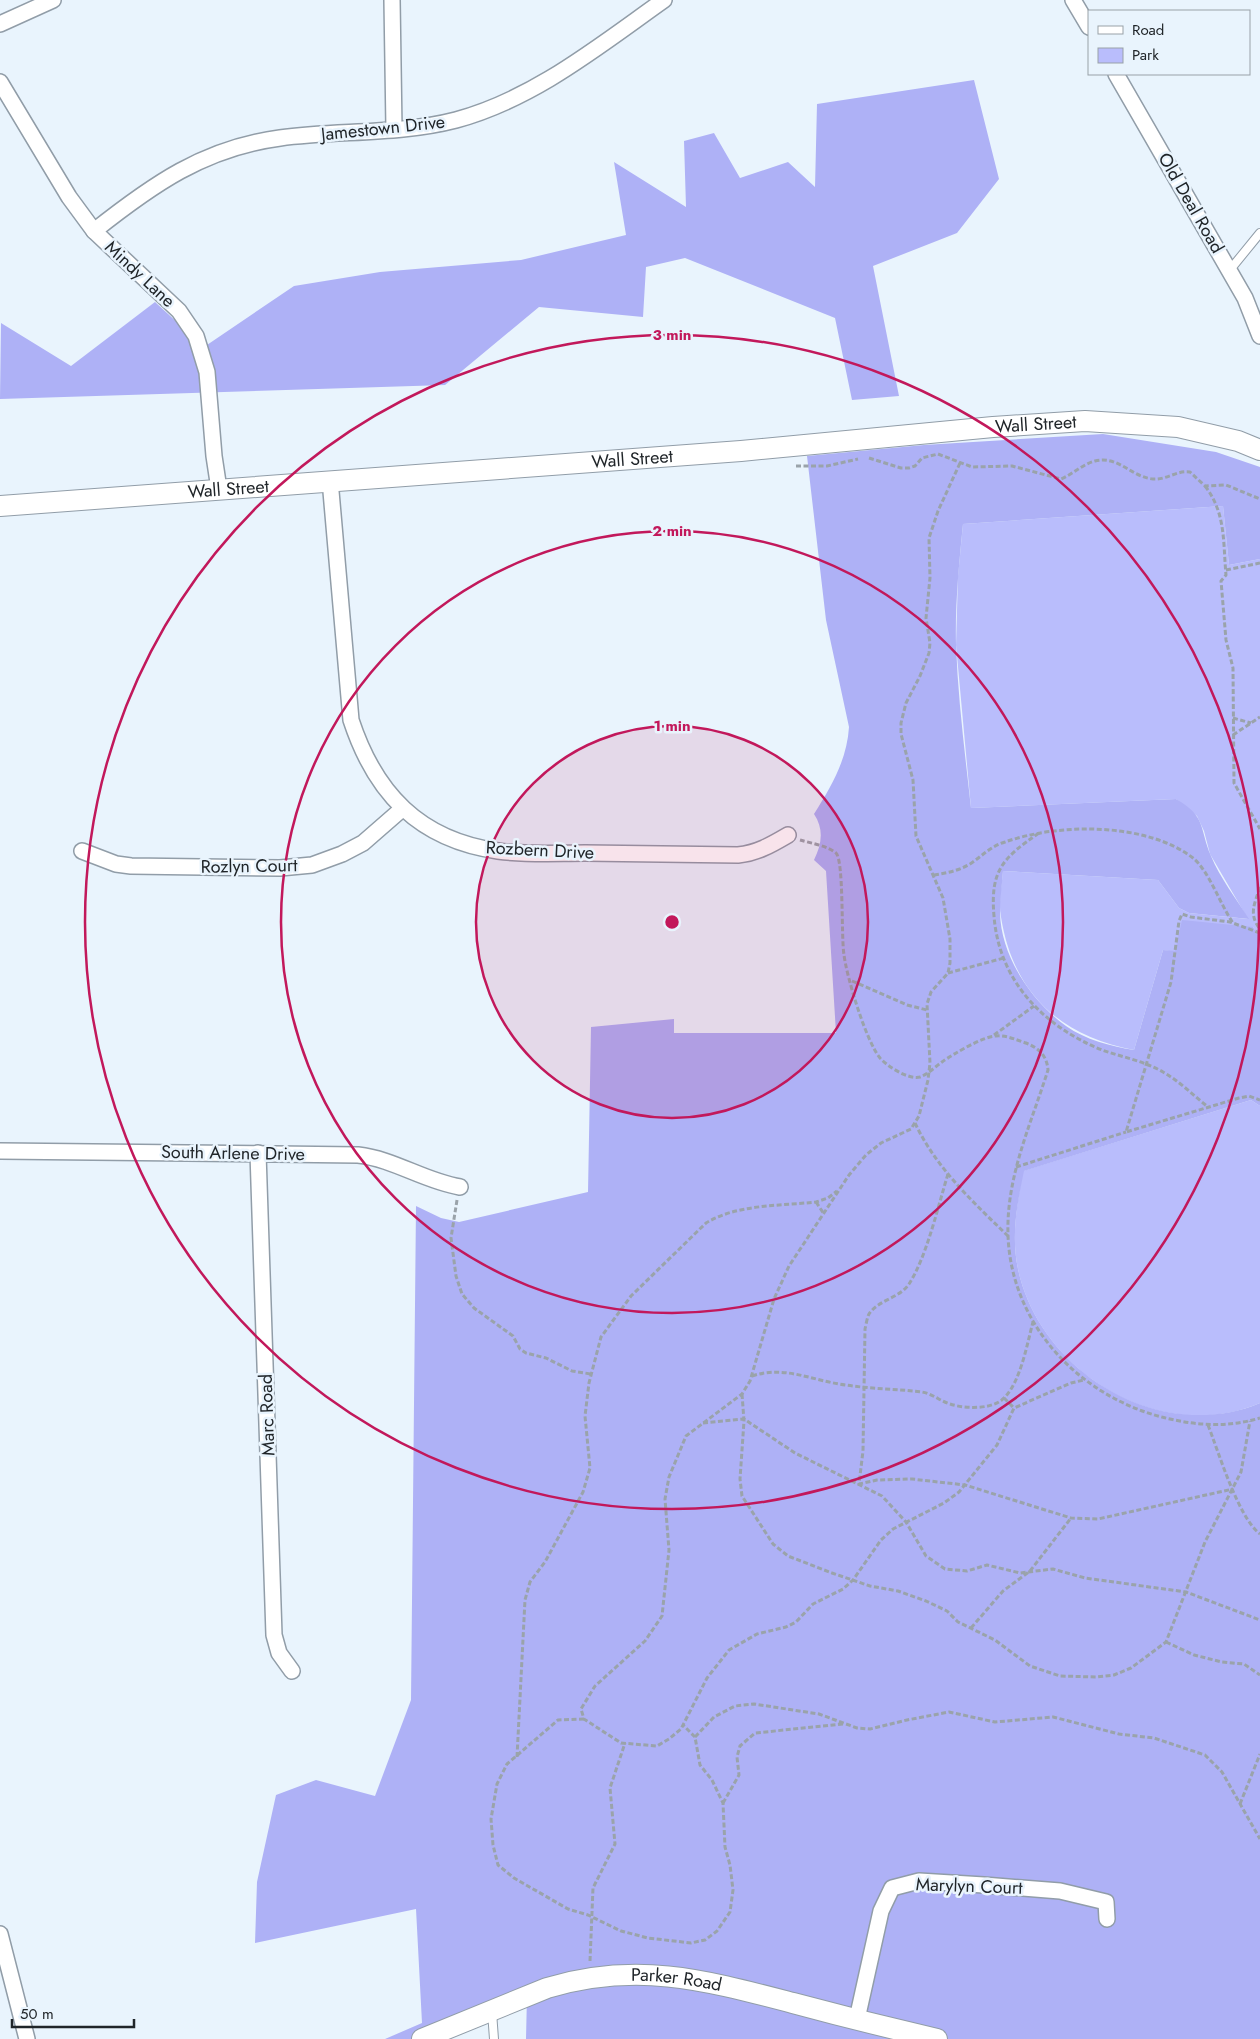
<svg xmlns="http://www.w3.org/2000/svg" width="1260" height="2039" viewBox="0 0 1260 2039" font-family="Jost,sans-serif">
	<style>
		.green { fill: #b9bdfc }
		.forest { fill: #aeb1f6 }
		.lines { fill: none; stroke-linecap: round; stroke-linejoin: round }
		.service-casing { stroke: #919da8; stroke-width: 10 }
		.minor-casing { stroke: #919da8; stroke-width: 18 }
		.tertiary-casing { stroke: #919da8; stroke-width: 22 }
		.path { stroke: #9aa3aa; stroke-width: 3; stroke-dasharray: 5 2.5; stroke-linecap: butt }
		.service { stroke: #fff; stroke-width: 8 }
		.minor { stroke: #fff; stroke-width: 15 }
		.tertiary { stroke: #fff; stroke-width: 20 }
		.ring { fill: none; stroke: #c2185b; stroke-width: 2.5 }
		.labels { text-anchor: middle; stroke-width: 5; stroke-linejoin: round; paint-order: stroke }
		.street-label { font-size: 18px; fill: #202529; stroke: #e9f4fd }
		.centre { fill: #c2185b; stroke: #e9f4fd; stroke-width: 2.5 }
		.ring-label { font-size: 15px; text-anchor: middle; font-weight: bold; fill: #c2185b; stroke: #e9f4fd; stroke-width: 5; stroke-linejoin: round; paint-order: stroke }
	</style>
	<rect width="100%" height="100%" fill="#e9f4fd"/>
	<g class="green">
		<path d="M1223,506L1229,565L1260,559V937L1253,927L1175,952L1163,950L1134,1050C1060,1036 1013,993 1001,917C998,902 1002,885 1003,871L1158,880L1179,908L1189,913L1248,919L1210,854L1204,831L1197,816L1176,799L971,808L956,645L958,576L963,524Z"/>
		<path d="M1251,1100L1260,1106V1403C1160,1446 1040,1372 1018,1269C1011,1236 1017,1204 1023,1171Z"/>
	</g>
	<g class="forest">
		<polygon points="974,80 999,179 957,233 873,266 899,396 852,400 835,318 685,258 646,267 643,317 539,307 445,385 0,399 1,323 71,366 155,302 204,347 294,286 380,272 521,260 626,235 614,162 686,207 684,141 714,133 740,178 788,162 815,187 817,104"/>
		<path d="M1103,434L1216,452L1260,467V559L1229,565L1223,506L963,524C959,564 955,605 956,645C958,699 965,754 971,808L1176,799C1207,817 1199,828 1211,856C1220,878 1236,898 1249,919L1189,913L1179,908L1158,880L1003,871C1002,885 1000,899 1000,913C1001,956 1031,1001 1066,1026C1086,1040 1110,1046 1134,1050L1163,950L1175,951L1182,920L1253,927L1260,937V1106L1251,1100L1024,1171C1017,1204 1011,1236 1018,1269C1040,1372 1160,1445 1260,1403V2039H936L893,2028L890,2039H526L527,1995L435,2039H385L422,2023L416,1909L255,1943L257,1882L276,1795L316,1780L375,1796L411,1700L416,1206L441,1218L459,1222L588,1192L591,1027L674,1019V1033H836L826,871L814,860C822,844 824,829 814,814C831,787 847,760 849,727L826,620L807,456L924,445Z"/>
	</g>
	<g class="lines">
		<g class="service-casing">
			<g id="service">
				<polyline points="1229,271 1260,233"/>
				<polyline points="492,2012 494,2039"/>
			</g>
		</g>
		<g class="minor-casing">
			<g id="minor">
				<polyline points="392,0 394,129"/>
				<polyline points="1073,0 1089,27"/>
				<polyline points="0,24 53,0"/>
				<polyline points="1116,74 1245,298 1260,336"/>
				<polyline points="0,82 69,197 94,231 179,311 196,336 207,372 214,456 219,489"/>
				<path d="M94,231C152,185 204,148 280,138C338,130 398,135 456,120C534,99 599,46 664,0"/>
				<path d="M330,480L351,720C375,793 419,840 498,851C526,855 557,853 585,853C636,854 687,854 738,855C757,853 771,845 788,835"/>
				<polyline points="82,851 116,864 131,866 280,868 312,865 342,854 363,843 402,809"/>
				<path d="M0,1151L358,1155C394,1159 424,1181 460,1187"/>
				<polyline points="258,1153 274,1635 279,1653 292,1671"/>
				<polyline points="0,1934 27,2039"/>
				<polyline points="857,2019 881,1911 892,1888 919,1881 984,1885 1060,1891 1106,1902 1107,1919"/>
			</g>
		</g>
		<g class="tertiary-casing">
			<g id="tertiary">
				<path id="s1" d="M0,506L741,451L993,427L1085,421L1178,427L1238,441L1260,450"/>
				<path id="s2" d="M422,2039L547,1988C637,1961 705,1980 793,2003C841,2016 889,2028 937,2039"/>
			</g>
		</g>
		<g class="path">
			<path d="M869,458L901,468H909L915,466L922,458L938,454L972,467L1012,466L1061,479C1073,474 1083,464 1095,461C1118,455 1131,477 1153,479C1167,480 1177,470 1190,472L1205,486L1226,485L1260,499"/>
			<polyline points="960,463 938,511 929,538 930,578 926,618 930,643 929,653 920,676 906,703 901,723 901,734 913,780 916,836 943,898 950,939 950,963 948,973 931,992 927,1004 930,1063 928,1080 919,1116 911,1129 881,1143 866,1155 849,1175 789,1266 774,1299 750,1381 742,1394 686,1436 669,1477 665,1499 669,1550 662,1616 645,1641 595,1686 581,1709 584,1719 621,1743 657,1746 669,1739 681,1729 707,1678 729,1650 757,1634 786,1627 796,1622 813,1604 843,1589 853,1580 881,1540 893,1529 944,1503 959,1492 997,1445 1014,1408 1071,1383 1084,1380"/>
			<polyline points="796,466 827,466 858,459"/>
			<path d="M1205,486C1226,513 1223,542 1226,575L1221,581L1226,640L1233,668L1234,783L1260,829"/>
			<polyline points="1226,570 1260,563"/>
			<polyline points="1233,718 1251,723"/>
			<polyline points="1233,735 1260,717"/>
			<path d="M1039,833C1003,858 990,870 994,916C999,981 1043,1026 1102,1050C1122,1057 1144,1061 1163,1072C1179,1081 1193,1095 1208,1107"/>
			<path d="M800,840C810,843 828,846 836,853C844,861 841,937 844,955C847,978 866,1041 880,1058C887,1066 908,1080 920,1077C928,1074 935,1067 942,1062C953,1054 984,1036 996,1036C1007,1035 1016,1040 1026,1043C1039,1048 1047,1056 1048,1070C1031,1124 1006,1177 1008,1235C1011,1327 1083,1400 1170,1419C1201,1426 1230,1427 1260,1418"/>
			<path d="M934,875C946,873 958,871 970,864C982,856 991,846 1005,842C1059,823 1146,822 1193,858C1209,871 1220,904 1233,923"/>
			<path d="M1260,887C1255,903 1248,914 1260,929"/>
			<polyline points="1260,933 1230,922 1191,917 1182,914 1179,921 1171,982 1126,1132 1239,1098 1249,1096 1260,1100"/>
			<polyline points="948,973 1004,958"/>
			<polyline points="852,981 907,1005 927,1010"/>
			<polyline points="994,1035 1034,1006"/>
			<path d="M915,1123C936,1168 973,1202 1008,1236"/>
			<polyline points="1016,1167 1126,1132"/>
			<path d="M948,1174C938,1206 927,1256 909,1284C900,1298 878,1300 869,1314C867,1318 866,1325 865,1329L863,1451L859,1484L877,1480L912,1479L965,1485L1071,1518L1098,1519L1233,1489"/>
			<polyline points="457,1200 451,1238 456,1276 462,1294 474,1308 513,1336 520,1349 526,1353 546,1358 572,1371 591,1374"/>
			<polyline points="816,1202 824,1214"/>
			<path d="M752,1376C786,1365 812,1381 846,1385C871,1389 897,1389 922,1392C933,1394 940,1401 950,1404C965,1409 994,1410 1005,1397C1021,1380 1027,1344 1033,1322"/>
			<polyline points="742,1394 744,1421 740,1479 742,1496 773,1544 788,1556 832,1573 870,1586 898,1591 926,1601 947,1611 958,1622 995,1640 1030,1666 1060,1676 1096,1677 1114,1675 1131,1668 1166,1642 1205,1542 1241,1472 1250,1421"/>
			<polyline points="1004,1398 1014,1408"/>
			<polyline points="703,1423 744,1419 795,1453 882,1496 906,1522 926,1556 945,1569 967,1571 987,1565 1020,1573 1053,1569 1085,1578 1186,1592 1260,1620"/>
			<path d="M1208,1425C1219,1453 1238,1517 1260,1534"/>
			<polyline points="971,1628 1003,1591 1030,1571 1071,1518"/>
			<polyline points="1166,1642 1194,1655 1222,1662 1244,1664 1260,1675"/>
			<polyline points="584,1719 558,1720 507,1764 497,1784 491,1819 493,1845 498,1865 514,1878 568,1909 588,1915 621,1931 648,1938 691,1943 705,1940 717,1931 730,1912 733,1890 730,1865 725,1847 723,1803 712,1780 700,1765 695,1737 683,1725"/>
			<polyline points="695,1737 714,1717 735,1706 754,1704 819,1714 857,1728 870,1729 907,1720 949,1712 995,1722 1053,1717 1119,1734 1154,1738 1205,1755 1222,1772 1260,1839"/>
			<path d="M517,1757L525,1600L530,1582L545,1562L583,1492L590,1468L585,1416L589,1383L601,1337L631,1296L706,1223C737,1204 780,1206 816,1202L828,1198L837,1191"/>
			<polyline points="723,1803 739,1775 737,1757 740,1746 755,1733 843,1724"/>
			<polyline points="1240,1804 1260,1754"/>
			<polyline points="590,1961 593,1888 615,1844 610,1788 625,1743"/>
		</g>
		<use href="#service" class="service"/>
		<use href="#minor" class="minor"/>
		<use href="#tertiary" class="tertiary"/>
	</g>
	<circle cx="672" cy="922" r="196" fill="#c2185b" fill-opacity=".12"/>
	<g class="ring">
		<circle cx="672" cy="922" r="196"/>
		<circle cx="672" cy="922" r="391"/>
		<circle cx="672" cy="922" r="587"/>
	</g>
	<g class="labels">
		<g class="street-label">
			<text transform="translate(383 128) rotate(-6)" y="6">Jamestown Drive</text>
			<text transform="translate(1191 203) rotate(60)" y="6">Old Deal Road</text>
			<text transform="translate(140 274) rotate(43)" y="6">Mindy Lane</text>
			<text dy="6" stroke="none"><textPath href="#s1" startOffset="1039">Wall Street</textPath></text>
			<text dy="6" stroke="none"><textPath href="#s1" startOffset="634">Wall Street</textPath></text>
			<text dy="6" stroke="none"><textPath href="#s1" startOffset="229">Wall Street</textPath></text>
			<text transform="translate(540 850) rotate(3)" y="6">Rozbern Drive</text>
			<text transform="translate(249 866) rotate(-1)" y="6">Rozlyn Court</text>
			<text transform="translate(233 1153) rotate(1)" y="6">South Arlene Drive</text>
			<text transform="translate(267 1415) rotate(-92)" y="6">Marc Road</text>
			<text transform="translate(969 1886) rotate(2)" y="6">Marylyn Court</text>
			<text dy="6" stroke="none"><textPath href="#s2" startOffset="266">Parker Road</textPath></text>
		</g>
	</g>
	<circle cx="672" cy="922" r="8" class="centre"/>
	<g class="ring-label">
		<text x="672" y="340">3 min</text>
		<text x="672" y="536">2 min</text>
		<text x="672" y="731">1 min</text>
	</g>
	<rect x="1088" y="10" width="162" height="65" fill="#e9f4fd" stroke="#99a1a8"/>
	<rect x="1098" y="26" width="25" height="8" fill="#ffffff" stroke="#99a1a8"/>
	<text x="1132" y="35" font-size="15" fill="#202529">Road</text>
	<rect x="1098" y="48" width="25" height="15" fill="#b9bdfc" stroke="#99a1a8"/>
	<text x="1132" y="60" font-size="15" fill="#202529">Park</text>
	<path d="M12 2019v8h122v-8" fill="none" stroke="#202529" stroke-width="2.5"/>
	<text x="20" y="2019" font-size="15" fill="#202529" stroke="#e9f4fd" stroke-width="4" paint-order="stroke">50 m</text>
</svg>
